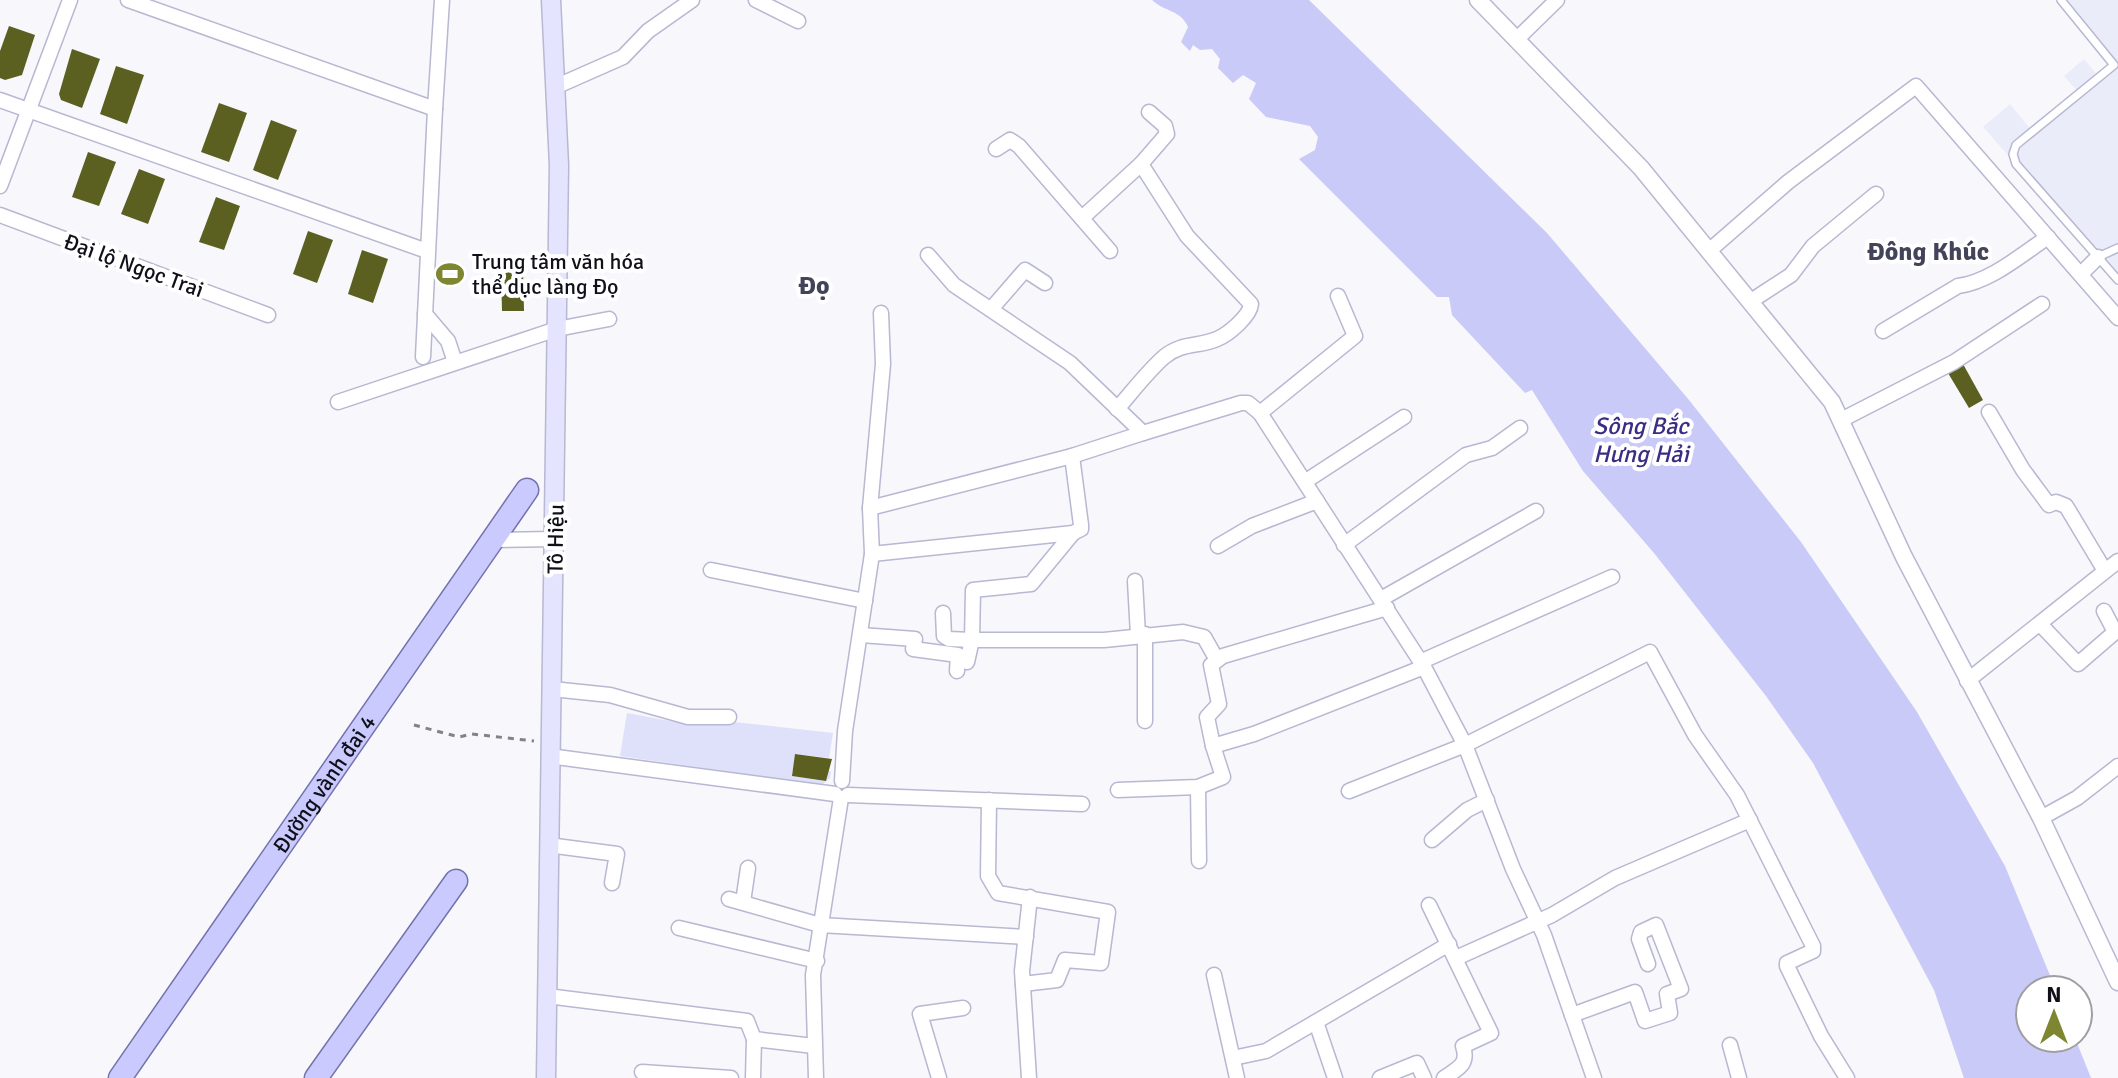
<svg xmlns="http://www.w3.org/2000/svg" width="2118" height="1078" viewBox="0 0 2118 1078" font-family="Signika,sans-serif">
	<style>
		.built { fill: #ebecfa }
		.green { fill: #dfe0fa }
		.water { fill: #c9caf8 }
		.building { fill: #5b6020 }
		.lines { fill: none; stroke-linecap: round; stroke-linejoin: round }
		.service-casing { stroke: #b7b8d1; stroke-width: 10 }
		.minor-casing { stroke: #b7b8d1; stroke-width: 17 }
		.tertiary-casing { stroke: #b7b8d1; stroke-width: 19 }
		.secondary-casing { stroke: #b7b8d1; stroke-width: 21 }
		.primary-casing { stroke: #7372ad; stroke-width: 25 }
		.path { stroke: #828289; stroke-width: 3; stroke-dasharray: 6 6; stroke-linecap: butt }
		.service { stroke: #fff; stroke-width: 7 }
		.minor { stroke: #fff; stroke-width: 14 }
		.tertiary { stroke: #fff; stroke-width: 16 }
		.secondary { stroke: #e5e4fe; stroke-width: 18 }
		.primary { stroke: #cbcafe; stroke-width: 22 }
		.labels { text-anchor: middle; stroke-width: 8; stroke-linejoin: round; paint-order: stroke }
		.poi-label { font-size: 22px; fill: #101019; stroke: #fff; text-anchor: start }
		.street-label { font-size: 22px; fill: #101019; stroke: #fff }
		.water-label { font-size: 24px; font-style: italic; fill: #3a2d83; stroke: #fff }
		.quarter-label { font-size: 26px; font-weight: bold; fill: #434459; stroke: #fff }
	</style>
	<rect width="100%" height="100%" fill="#f7f7fc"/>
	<polygon class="built" points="2061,0 2118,0 2118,280 1983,127 2010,104 2032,131 2079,93 2064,76 2084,59 2099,77 2114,65"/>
	<polygon class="green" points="627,713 691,725 707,720 725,721 833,733 829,758 796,754 792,776 826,781 828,771 831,771 830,778 822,785 620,756"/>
	<path class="water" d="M1152,0H1309L1547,233L1689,400L1801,542L1917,712L2005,866L2056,990H2030V1038H2075L2091,1078H1964L1934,990L1813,763L1766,696L1654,553L1583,471L1532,390L1525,393L1452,315L1449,297H1437L1299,159L1315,150L1318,137L1310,126L1266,117L1249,99L1256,83L1243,75L1233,83L1218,68L1220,59L1212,49L1200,50L1193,45L1190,51L1181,42L1188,27C1181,10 1165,12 1152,0Z"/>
	<g class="building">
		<polygon points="9,26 35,35 22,75 5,80 0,78 0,51"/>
		<polygon points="72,49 100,59 82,108 61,100 59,94"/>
		<polygon points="116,66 144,75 127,124 100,114"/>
		<polygon points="219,103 247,113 229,162 201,152"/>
		<polygon points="271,120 297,130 278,180 253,170"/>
		<polygon points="88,152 116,162 99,206 72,197"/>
		<polygon points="139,169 165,179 148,224 121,214"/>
		<polygon points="216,197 240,206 224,250 199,242"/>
		<polygon points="308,231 333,240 317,283 293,274"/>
		<polygon points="362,250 388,259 373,303 348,294"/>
		<polygon points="523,268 524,311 502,311 501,269"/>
		<polygon points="1963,364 1983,400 1969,408 1948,373"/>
		<polygon points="795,754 832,759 826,781 792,776"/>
	</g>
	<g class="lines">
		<g class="service-casing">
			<g id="service">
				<polyline points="2061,0 2114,65 2016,145 2013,154 2016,164 2118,280"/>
				<polyline points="2098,257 2118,248"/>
			</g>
		</g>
		<g class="minor-casing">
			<g id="minor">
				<polyline points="128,0 435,109 423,357"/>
				<polyline points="756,0 798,21"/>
				<polyline points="1518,38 1557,0"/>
				<polyline points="555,87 623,57 648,31 692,0"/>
				<polyline points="0,100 427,251"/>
				<polyline points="435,109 442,0"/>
				<polyline points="996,149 1010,140 1019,146 1110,251"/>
				<polyline points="1141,164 1167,134 1165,126 1149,112"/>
				<polyline points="0,186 70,0"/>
				<polyline points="0,215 268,315"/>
				<path d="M1082,218L1141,164L1187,236L1251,304C1250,316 1229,334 1217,339C1199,347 1182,342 1164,357C1147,372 1132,392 1117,409"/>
				<polyline points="1710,250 1788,182 1916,86 2118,318"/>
				<polyline points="928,255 954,285 1070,363 1143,433 1241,403 1248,403 1260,413 1424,667 1465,745 1513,869 1544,935 1594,1078"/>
				<polyline points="2081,274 2098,257"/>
				<polyline points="1751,301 1791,275 1813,246 1876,194"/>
				<polyline points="992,308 1025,270 1045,283"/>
				<polyline points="425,314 448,341 455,362"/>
				<path d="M1883,331L1958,286C1990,282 2021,255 2048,237"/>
				<polyline points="338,402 557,329 609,319"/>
				<polyline points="1989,412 2023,470 2049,505 2056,502 2066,506 2105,571"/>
				<polyline points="1260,413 1355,336 1338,296"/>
				<polyline points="1843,419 1954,362 2042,304"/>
				<polyline points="1306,481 1404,417"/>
				<polyline points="870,508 1072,456 1143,433"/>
				<polyline points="492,540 555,539"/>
				<polyline points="1344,545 1466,455 1492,448 1520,428"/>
				<polyline points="1218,546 1252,526 1317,501"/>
				<polyline points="872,554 1073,533 1081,529 1081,525 1072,456"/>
				<polyline points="711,570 865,601"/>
				<polyline points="1135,581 1138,635"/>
				<polyline points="1381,599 1536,511"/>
				<polyline points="1387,608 1223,656 1211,665 1219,704 1207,717 1213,746 1254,734 1424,667"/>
				<polyline points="943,613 944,636 949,639 972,640 973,590 1031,584 1073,533"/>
				<polyline points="2040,624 2078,664 2115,632 2104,611"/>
				<polyline points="861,635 915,639 913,649 958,655 957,671"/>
				<polyline points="967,662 972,640 1104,640 1183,632 1204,637 1217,660"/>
				<polyline points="1420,662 1612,577"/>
				<polyline points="1967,681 2118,561"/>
				<polyline points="552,689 610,695 688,717 729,717"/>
				<polyline points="1145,721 1145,634"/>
				<polyline points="549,756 835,794"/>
				<polyline points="842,781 845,731 872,554 870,508 883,364 881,313"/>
				<polyline points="1198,787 1199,861"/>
				<polyline points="1118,790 1198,787 1223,777 1213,746"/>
				<polyline points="1349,791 1465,745 1650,652 1695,735 1737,795 1813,946 1813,951 1787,963 1787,966 1821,1036 1847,1078"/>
				<polyline points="848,795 1082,804"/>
				<polyline points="989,800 988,876 998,893 1108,912 1101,963 1065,960 1057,980 1023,984"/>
				<polyline points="2041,818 2077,798 2118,766"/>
				<polyline points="1432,840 1467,810 1487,800"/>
				<polyline points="548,845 617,854 612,883"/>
				<polyline points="729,899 820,925 1026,937"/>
				<polyline points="743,902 748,868"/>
				<path d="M1429,905L1491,1033L1463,1046C1469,1065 1458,1068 1444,1078"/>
				<polyline points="679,928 817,961"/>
				<polyline points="1456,958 1552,915 1615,878 1750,820"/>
				<polyline points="1214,975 1237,1078"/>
				<polyline points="547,996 747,1021 754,1039 814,1046"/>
				<polyline points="1572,1015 1635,992 1645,1021 1670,1013 1667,994 1681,989 1656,925 1641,932 1639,939 1648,964"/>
				<polyline points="1316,1022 1335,1078"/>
				<polyline points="1730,1045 1739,1078"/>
				<polyline points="1233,1058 1266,1051 1449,944"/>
				<polyline points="642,1072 731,1078"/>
				<polyline points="753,1078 754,1039"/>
				<polyline points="816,1078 813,975 841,798"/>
				<polyline points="939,1078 920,1014 963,1008"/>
				<polyline points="1029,1078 1022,971 1030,897"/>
				<polyline points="1380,1078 1417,1063 1424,1078"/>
			</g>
		</g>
		<g class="tertiary-casing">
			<polyline id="tertiary" points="1478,0 1641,168 1832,402 1904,557 2041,818 2118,982"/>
		</g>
		<g class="secondary-casing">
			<polyline id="secondary" points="546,1078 559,165 551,0"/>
		</g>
		<g class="primary-casing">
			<g id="primary">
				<path id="s1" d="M120,1078L527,490"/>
				<polyline points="316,1078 456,881"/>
			</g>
		</g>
		<polyline class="path" points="414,725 459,737 472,734 534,741"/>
		<use href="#service" class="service"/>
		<use href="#minor" class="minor"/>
		<use href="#tertiary" class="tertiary"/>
		<use href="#secondary" class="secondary"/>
		<use href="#primary" class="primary"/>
	</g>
	<defs>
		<g id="stadium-bare" transform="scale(2.16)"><path d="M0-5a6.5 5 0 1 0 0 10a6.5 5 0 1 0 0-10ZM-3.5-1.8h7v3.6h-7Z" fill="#7f8631" stroke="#fff" stroke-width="2.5" paint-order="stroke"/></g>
	</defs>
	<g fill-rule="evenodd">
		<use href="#stadium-bare" x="450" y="274"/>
	</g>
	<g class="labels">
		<g class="poi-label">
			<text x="472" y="269">Trung tâm văn hóa<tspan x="472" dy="25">thể dục làng Đọ</tspan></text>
		</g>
		<g class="street-label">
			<text transform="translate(134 265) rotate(20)" y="8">Đại lộ Ngọc Trai</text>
			<text transform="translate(555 539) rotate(-89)" y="8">Tô Hiệu</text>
			<text dy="8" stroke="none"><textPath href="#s1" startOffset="358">Đường vành đai 4</textPath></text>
		</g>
		<g class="water-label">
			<text x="1641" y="434">Sông Bắc<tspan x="1641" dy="28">Hưng Hải</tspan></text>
		</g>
		<g class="quarter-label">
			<text x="1928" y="260">Đông Khúc</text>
			<text x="814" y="294">Đọ</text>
		</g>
	</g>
	<g transform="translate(2054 1014)"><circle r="38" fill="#ffffff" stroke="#9f9fa3" stroke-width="2"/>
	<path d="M0-6L14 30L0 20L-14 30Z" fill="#7f8631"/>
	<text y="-12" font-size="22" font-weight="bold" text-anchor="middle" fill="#101019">N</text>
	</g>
</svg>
